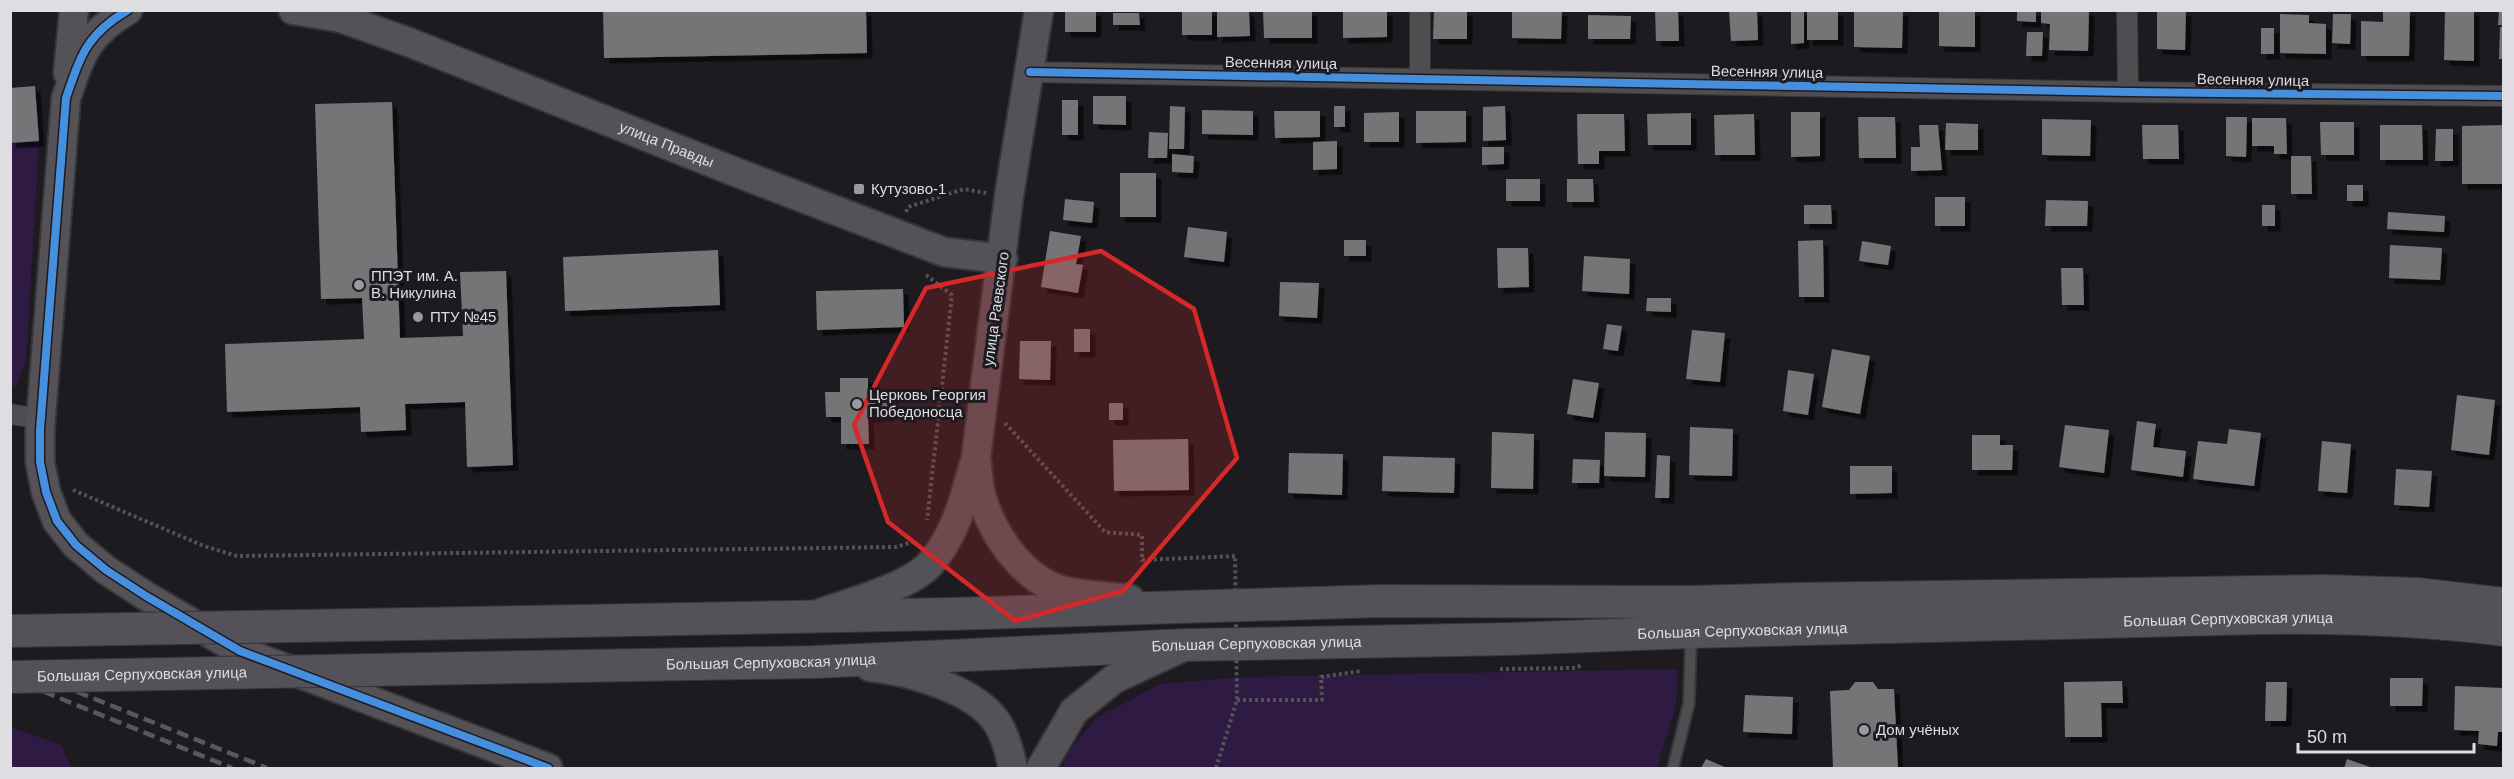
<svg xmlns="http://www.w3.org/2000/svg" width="2514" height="779" viewBox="0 0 2514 779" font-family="Helvetica,sans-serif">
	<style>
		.green { fill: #2e1a43 }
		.building { fill: #737576; filter: url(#shadow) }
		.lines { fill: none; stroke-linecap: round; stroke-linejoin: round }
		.lane-casing { stroke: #363538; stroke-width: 14 }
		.street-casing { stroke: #363538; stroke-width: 22 }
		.secondary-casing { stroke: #363538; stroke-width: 32 }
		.primary-casing { stroke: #363538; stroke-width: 34 }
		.path { stroke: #535255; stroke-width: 4; stroke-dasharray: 3 3; stroke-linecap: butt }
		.lane { stroke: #4e4d50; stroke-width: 10 }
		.street { stroke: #4e4d50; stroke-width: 20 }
		.secondary { stroke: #545257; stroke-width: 28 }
		.primary { stroke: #555159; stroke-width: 32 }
		.rail { stroke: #59585c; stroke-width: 4.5; stroke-dasharray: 12 6; stroke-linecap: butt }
		.primary-bridge-casing { stroke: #363538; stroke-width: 34; stroke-linecap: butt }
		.path-bridge { stroke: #535255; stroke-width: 4; stroke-dasharray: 3 3; stroke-linecap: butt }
		.primary-bridge { stroke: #555159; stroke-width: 32 }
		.cycleway-casing { stroke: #1d1a21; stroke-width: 11 }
		.cycleway { stroke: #468fdf; stroke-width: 8 }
		.marked { fill: #d62828; fill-opacity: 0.2; stroke: #d62828; stroke-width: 4.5; stroke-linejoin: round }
		.poi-dot { fill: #9a999d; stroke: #1d1a21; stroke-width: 2 }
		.labels { text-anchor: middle; stroke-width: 6; stroke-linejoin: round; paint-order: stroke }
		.street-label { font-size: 15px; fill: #dedde1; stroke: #1d1a21 }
		.poi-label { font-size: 15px; fill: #dedde1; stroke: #1d1a21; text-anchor: start }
	</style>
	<defs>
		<filter id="shadow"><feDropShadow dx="5.5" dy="5.5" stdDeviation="0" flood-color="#0009"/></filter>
	</defs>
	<rect width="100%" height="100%" fill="#1d1b20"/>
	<g class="green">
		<polygon points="39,141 26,361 16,386 11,388 11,143"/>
		<polygon points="1678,669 1676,705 1657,768 1062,768 1070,750 1096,718 1160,684 1241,677"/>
		<polygon points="11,727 61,745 71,768 11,768"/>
	</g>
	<g class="building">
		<polygon points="603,10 866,10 867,53 604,58"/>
		<rect x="1065" y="10" width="31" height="22"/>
		<rect x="1182" y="10" width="30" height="25"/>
		<polygon points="1217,10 1249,10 1250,36 1217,37"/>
		<polygon points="1263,10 1312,10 1312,38 1264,38"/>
		<polygon points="1343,10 1387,10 1387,37 1343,38"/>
		<polygon points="1434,10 1467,10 1467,39 1433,39"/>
		<polygon points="1512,10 1562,10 1561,39 1512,38"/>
		<polygon points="1655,10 1678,10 1679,41 1656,41"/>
		<polygon points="1729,10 1757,10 1758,40 1731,41"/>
		<polygon points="1791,10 1804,10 1804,43 1791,44"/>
		<rect x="1807" y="10" width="31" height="30"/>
		<polygon points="1854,10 1903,10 1902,48 1854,47"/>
		<polygon points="1939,10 1975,10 1975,47 1939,46"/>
		<polygon points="2017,10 2036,10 2036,22 2017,21"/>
		<polygon points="2041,10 2089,10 2088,51 2049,50 2050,24 2041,23"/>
		<polygon points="2157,10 2186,10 2185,50 2157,49"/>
		<polygon points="2383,10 2410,10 2409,56 2361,56 2361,21 2383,22"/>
		<polygon points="2445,10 2474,10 2474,61 2444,60"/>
		<polygon points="2499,10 2504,10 2504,25 2498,25"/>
		<polygon points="1113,13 1139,13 1140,25 1113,25"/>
		<polygon points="2280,14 2309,15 2309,23 2326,24 2326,54 2280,53"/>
		<polygon points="2333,14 2351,14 2350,44 2332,43"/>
		<polygon points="1588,15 1631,16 1630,39 1588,39"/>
		<polygon points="2500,27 2504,27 2504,59 2499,59"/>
		<rect x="2261" y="28" width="13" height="26"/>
		<polygon points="2027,32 2043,32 2042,56 2026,56"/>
		<polygon points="35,86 39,141 10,143 10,88"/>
		<polygon points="1093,96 1126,96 1126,125 1093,124"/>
		<rect x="1062" y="100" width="16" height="35"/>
		<polygon points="392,102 400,338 463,336 460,272 506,271 513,465 467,467 465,402 405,404 406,430 361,432 360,407 227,412 225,344 364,339 362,298 321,299 315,104"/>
		<polygon points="1170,106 1185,107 1184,149 1169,149"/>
		<rect x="1334" y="106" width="11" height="21"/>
		<polygon points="1505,106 1506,140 1483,141 1483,107"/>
		<polygon points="1202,110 1253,111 1253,135 1202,134"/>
		<polygon points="1274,111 1320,111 1320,137 1275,138"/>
		<polygon points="1416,111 1466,111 1466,142 1416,143"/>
		<polygon points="1399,112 1399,142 1364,142 1364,113"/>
		<polygon points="1791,112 1820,112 1820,156 1791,157"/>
		<polygon points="1691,113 1691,145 1648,145 1647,114"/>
		<polygon points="1577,114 1624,114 1625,151 1599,151 1599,164 1578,164"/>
		<polygon points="1754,114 1755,155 1715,155 1714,115"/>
		<polygon points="1858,117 1895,117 1896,158 1859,158"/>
		<polygon points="2226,117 2247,117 2246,157 2226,156"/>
		<polygon points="2252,118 2286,118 2287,154 2274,154 2274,146 2252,146"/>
		<polygon points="2042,119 2091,120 2090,156 2042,155"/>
		<polygon points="2320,122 2354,122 2354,155 2321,155"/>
		<polygon points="1946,123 1978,124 1978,150 1945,150"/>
		<polygon points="1919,125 1938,125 1942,170 1911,171 1911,147 1920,147"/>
		<polygon points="2142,125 2178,125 2179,159 2143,159"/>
		<polygon points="2380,125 2422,125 2423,160 2380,160"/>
		<polygon points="2504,125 2504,184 2462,184 2462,126"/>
		<polygon points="2436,129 2453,129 2453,161 2435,161"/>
		<polygon points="1149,132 1168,133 1167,158 1148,158"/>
		<polygon points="1337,141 1337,169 1313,170 1313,142"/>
		<polygon points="1482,147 1504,147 1504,164 1482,165"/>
		<polygon points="1172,154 1194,156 1193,173 1172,172"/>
		<polygon points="2291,156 2311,156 2312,194 2291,194"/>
		<rect x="1120" y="173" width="36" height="44"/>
		<rect x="1506" y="179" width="34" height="22"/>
		<polygon points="1567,179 1593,179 1594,202 1567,202"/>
		<rect x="2347" y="185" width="16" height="16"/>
		<rect x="1935" y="197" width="30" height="29"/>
		<polygon points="1065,199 1094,202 1092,223 1063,220"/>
		<polygon points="2046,200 2088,201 2087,226 2045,226"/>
		<polygon points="1804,205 1831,205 1832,224 1804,224"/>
		<rect x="2262" y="205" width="13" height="21"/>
		<polygon points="2388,212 2445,216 2444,232 2387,229"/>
		<polygon points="1188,227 1227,232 1224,262 1184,257"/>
		<polygon points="1050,231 1081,236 1076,264 1083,265 1078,293 1041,287"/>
		<rect x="1344" y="240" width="22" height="16"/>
		<polygon points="1823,240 1824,297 1799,297 1798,241"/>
		<polygon points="1862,241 1891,246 1888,265 1859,261"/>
		<polygon points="2390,245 2442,248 2440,280 2389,278"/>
		<polygon points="1497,248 1528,248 1529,287 1498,288"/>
		<polygon points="718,250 720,305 565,311 563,257"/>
		<polygon points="1584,256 1630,259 1629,294 1582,291"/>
		<polygon points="2061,268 2083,268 2084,305 2062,305"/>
		<polygon points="1280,282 1319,283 1317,318 1279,316"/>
		<polygon points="903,289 904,327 817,330 816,291"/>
		<polygon points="1647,298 1671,298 1671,312 1646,311"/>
		<polygon points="1607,324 1622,326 1618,351 1603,349"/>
		<rect x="1074" y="329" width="16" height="23"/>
		<polygon points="1692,330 1725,333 1720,382 1686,379"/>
		<polygon points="1020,341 1051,341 1050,380 1019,379"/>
		<polygon points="1832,349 1870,356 1860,414 1822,407"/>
		<polygon points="1788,370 1814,374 1808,415 1783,411"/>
		<polygon points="840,378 868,378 868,392 889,392 889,416 868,417 869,444 841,444 841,417 826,417 825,392 840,392"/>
		<polygon points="1573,379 1599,383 1593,418 1567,414"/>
		<polygon points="2457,395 2495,400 2489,455 2451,450"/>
		<rect x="1109" y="403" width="14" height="17"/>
		<polygon points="2137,421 2156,424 2153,447 2186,451 2183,477 2131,470"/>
		<polygon points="2065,425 2109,430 2104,473 2059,467"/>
		<polygon points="1690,427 1733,429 1732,476 1689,475"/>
		<polygon points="2229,429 2261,433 2254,486 2193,479 2198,441 2227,444"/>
		<polygon points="1492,432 1534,434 1533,489 1491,488"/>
		<polygon points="1605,432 1646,433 1645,477 1604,476"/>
		<polygon points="1972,435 2000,435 2000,445 2013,445 2012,470 1972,470"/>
		<polygon points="1188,439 1189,490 1114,491 1113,440"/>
		<polygon points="2322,441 2351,444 2347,493 2318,491"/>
		<polygon points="1289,453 1343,454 1342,495 1288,493"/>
		<polygon points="1657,455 1670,456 1669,498 1655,498"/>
		<polygon points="1383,456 1455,458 1454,493 1382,491"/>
		<polygon points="1573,459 1600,460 1599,483 1572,483"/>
		<polygon points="1850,466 1892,466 1892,493 1850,494"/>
		<polygon points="2396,469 2432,471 2429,507 2394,505"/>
		<polygon points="2390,678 2423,678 2422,706 2390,706"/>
		<polygon points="2122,681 2123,703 2101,703 2102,737 2065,737 2064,682"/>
		<polygon points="1855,682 1873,682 1878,689 1894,689 1898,768 1833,768 1830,691 1849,690"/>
		<polygon points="2266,682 2287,682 2286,721 2265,721"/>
		<polygon points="2455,686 2504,688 2504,732 2498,732 2497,746 2478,744 2479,731 2454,730"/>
		<polygon points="1745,695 1793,697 1792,734 1743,732"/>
		<polygon points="1706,759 1727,768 1701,768"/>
		<polygon points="2347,759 2373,768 2344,768"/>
	</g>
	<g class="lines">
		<g class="lane-casing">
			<polyline id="lane" points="1673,768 1689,703 1691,636"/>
		</g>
		<g class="street-casing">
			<g id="street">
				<polyline points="2127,10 2128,92"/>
				<polyline points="1030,72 2128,92 2504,96"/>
				<polyline points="1420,79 1420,10"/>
				<polyline points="10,414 41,419"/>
			</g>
		</g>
		<g class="secondary-casing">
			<g id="secondary">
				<path d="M128,10C86,35 81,55 66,98L40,430V462L46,492L57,521L76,545L106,570L146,596L240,651L548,768"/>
				<path id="s1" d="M293,10L341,18L411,43L738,173L944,252L1003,259"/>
				<path d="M1039,10L1009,196L976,457C978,470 978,485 982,498C993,535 1022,578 1061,590C1082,596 1108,596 1130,599"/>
				<polyline points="68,73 74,10"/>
				<path d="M821,613C851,602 909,587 930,564C954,537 964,501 973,467"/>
				<path d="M870,667C909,671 976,689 998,724C1006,737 1010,754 1013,768"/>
				<polyline points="1041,768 1074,711 1114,679 1185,646"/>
			</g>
		</g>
		<g class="primary-casing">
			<g id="primary">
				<polyline points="524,622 948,614 1383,601 1691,602 1794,599 2326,591 2417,594 2504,604"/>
				<path id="s2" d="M525,667L814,662L1186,645L1509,639L1691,632L2262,618C2343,617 2423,620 2504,630"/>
			</g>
		</g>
		<g class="path">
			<polyline points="906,212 908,207 964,189 986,193"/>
			<polyline points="926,275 952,295 927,520"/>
			<polyline points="1005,423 1105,532 1142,535 1142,560 1235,556"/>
			<polyline points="73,490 204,546 237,556 896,547 915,541"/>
			<polyline points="1500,669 1575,668 1582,665"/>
			<polyline points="1237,700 1322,700 1321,677 1361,671"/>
		</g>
		<use href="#lane" class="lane"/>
		<use href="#street" class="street"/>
		<use href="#secondary" class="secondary"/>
		<use href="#primary" class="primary"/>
		<g class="rail">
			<polyline points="10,665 267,768"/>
			<polyline points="10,678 232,768"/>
		</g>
		<g class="primary-bridge-casing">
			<g id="primary-bridge">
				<polyline points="10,631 524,622"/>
				<path id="s3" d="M10,677L525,667"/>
			</g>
		</g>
		<polyline class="path-bridge" points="1216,768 1237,700 1235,556"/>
		<use href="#primary-bridge" class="primary-bridge"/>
		<g class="cycleway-casing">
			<g id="cycleway">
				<path d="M128,10C86,35 81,55 66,98L40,430V462L46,492L57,521L76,545L106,570L146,596L240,651L548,768"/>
				<polyline points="1030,72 2128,92 2504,96"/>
			</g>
		</g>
		<use href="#cycleway" class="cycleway"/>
	</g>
	<path class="marked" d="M1101,251L1194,309L1237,458L1123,591L1015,621L888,522L854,425L926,288Z"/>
	<g class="poi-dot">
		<rect x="853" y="183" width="12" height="12" rx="3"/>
		<circle cx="359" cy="285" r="6"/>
		<circle cx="418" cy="317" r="6"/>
		<circle cx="857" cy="404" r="6"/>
		<circle cx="1864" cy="730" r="6"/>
	</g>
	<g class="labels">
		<g class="street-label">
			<text transform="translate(1281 63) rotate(1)" y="5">Весенняя улица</text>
			<text transform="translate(1767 72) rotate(1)" y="5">Весенняя улица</text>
			<text transform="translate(2253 80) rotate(1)" y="5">Весенняя улица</text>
			<text dy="5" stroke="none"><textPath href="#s1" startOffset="398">улица Правды</textPath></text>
			<text transform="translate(996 309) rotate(-82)" y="5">улица Раевского</text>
			<text dy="5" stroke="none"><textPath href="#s2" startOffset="1704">Большая Серпуховская улица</textPath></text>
			<text dy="5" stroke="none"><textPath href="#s2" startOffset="1218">Большая Серпуховская улица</textPath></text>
			<text dy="5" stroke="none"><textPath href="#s2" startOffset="732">Большая Серпуховская улица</textPath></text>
			<text dy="5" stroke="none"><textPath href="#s2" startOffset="246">Большая Серпуховская улица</textPath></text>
			<text dy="5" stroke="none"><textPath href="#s3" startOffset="132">Большая Серпуховская улица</textPath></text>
		</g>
		<g class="poi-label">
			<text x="871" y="194">Кутузово-1</text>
			<text x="371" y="281">ППЭТ им. А.<tspan x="371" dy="17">В. Никулина</tspan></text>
			<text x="430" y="322">ПТУ №45</text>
			<text x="869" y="400">Церковь Георгия<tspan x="869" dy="17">Победоносца</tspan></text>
			<text x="1876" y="735">Дом учёных</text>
		</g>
	</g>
	<rect width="2514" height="779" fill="none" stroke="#dedde1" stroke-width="24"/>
	<path d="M2298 743v9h176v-9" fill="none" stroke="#dedde1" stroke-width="3"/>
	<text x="2307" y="743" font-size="18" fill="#dedde1" stroke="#1d1a21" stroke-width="4.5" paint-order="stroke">50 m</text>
</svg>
